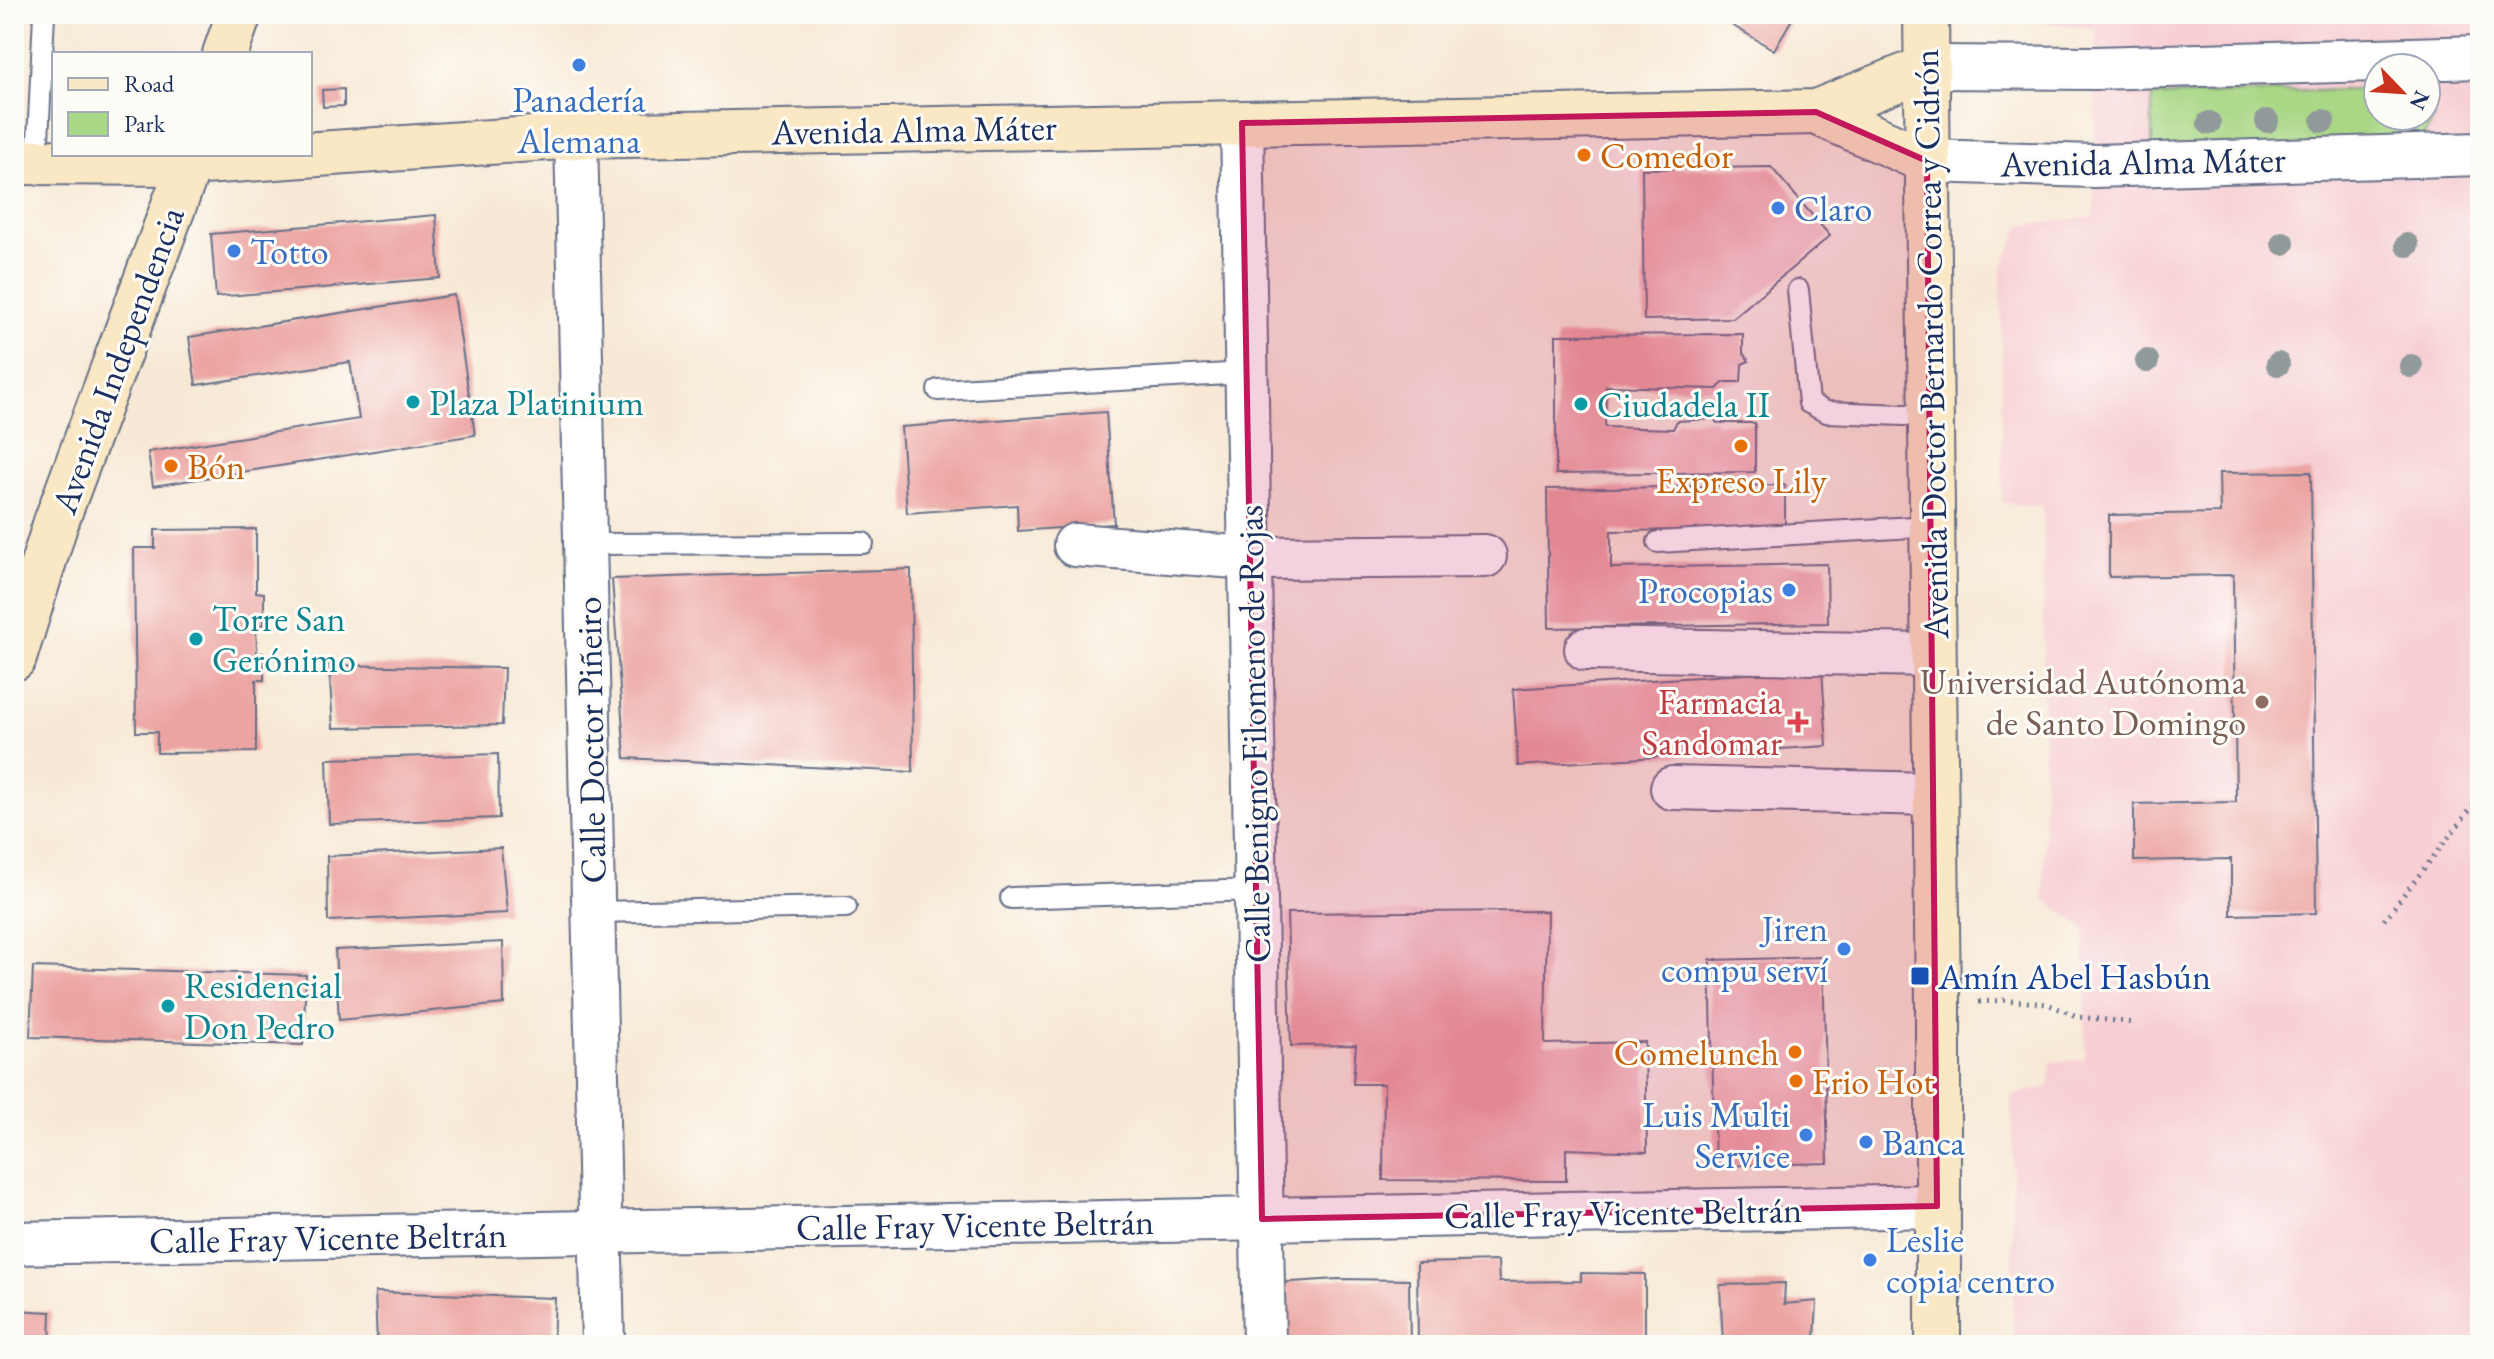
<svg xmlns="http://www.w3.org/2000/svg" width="2494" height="1359" viewBox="0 0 2494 1359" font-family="'EB Garamond',serif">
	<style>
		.built { fill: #f7cfd4; fill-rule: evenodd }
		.green { fill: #a9d785; stroke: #628372; stroke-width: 2 }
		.building { fill: #eca4a2 }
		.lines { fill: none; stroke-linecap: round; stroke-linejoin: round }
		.lane-casing { stroke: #687088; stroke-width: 24 }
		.street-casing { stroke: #687088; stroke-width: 46 }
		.secondary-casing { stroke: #687088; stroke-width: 48 }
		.path { stroke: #687088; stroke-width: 5; stroke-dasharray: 2 6; stroke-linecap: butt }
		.lane { stroke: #fff; stroke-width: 20 }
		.street { stroke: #fff; stroke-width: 42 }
		.secondary { stroke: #fae7c3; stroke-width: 44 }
		.tree { fill: #919a9a }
		.marked { fill: #c2185b; fill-opacity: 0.2; stroke: #c2185b; stroke-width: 6; stroke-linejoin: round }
		.shop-dot { fill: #3f7fe0; stroke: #fdfcf7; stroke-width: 3 }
		.food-dot { fill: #e8710a; stroke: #fdfcf7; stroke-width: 3 }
		.culture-dot { fill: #0f9aa8; stroke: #fdfcf7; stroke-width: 3 }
		.education-dot { fill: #8d6e63; stroke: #fdfcf7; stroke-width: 3 }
		.health-dot { fill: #e0444e; stroke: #fdfcf7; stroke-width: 3 }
		.transit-dot { fill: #1a4fb4; stroke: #fdfcf7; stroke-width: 3 }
		.labels { text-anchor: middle; stroke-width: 6; stroke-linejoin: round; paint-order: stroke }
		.shop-label { font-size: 36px; fill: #366cbe; stroke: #fdfcf7; text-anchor: start }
		.street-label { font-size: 36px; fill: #1b2f5e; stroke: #fdfcf7 }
		.food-label { font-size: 36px; fill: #c56008; stroke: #fdfcf7; text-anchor: start }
		.culture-label { font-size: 36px; fill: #0d838f; stroke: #fdfcf7; text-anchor: start }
		.education-label { font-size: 36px; fill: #785e54; stroke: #fdfcf7; text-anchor: end }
		.health-label { font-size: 36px; fill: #be3a42; stroke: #fdfcf7; text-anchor: end }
		.transit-label { font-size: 36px; fill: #164399; stroke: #fdfcf7; text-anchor: start }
	</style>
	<rect width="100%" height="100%" fill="#fdfcf7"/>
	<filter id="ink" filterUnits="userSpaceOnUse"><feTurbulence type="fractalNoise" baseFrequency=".0125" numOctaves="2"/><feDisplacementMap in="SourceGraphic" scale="16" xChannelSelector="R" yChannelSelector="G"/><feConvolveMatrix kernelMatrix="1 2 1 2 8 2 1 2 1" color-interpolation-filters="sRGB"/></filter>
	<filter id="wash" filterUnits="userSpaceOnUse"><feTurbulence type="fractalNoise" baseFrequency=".006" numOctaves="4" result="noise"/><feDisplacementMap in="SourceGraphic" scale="32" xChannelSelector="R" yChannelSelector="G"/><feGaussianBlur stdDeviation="1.8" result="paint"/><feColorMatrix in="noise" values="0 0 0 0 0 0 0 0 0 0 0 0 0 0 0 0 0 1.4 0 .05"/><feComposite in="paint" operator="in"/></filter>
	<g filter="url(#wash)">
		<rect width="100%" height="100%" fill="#f7e9d6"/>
		<path class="built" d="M2004,14H2480V1345H2013L2012,1095L2049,1087L2051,1062L2085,1059V928L2044,899L2043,506L2002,503L2001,272L2020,226L2094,216L2096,29L2008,18ZM2378,68H2426V116H2378Z"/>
		<polygon class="green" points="2378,89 2378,116 2426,116 2426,105 2435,118 2414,151 2152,155 2152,96"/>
		<g id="blocks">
			<g class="building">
				<polygon points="1736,14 1795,14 1774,50 1730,24"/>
				<polygon points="344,89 344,106 323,107 322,90"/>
				<polygon points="1771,167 1830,236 1733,318 1644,320 1642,169"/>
				<polygon points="436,215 440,278 216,297 211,234"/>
				<polygon points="454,295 475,435 153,486 148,452 359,419 350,362 196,385 189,337"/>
				<polygon points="1743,334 1743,353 1749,361 1742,364 1741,382 1724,382 1717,389 1606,386 1605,427 1673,429 1677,421 1714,419 1717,423 1755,423 1755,472 1556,474 1556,335"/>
				<polygon points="1106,412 1114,524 1018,531 1017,505 907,513 901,427"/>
				<polygon points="2311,472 2316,913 2231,915 2231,859 2134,861 2134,804 2236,802 2233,575 2109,577 2109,515 2220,513 2219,473"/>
				<polygon points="1785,485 1785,529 1611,531 1611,568 1827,564 1828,623 1549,628 1547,489"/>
				<polygon points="256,529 256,592 264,593 264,625 256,625 257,653 264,653 264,680 256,680 256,752 157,753 157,732 136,732 134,548 155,548 155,530"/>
				<polygon points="911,569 913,772 625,758 612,579"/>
				<polygon points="329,665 504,668 502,725 333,728"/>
				<polygon points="1822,669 1827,746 1518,766 1513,689"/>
				<polygon points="498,754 499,818 329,824 327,759"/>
				<polygon points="501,848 507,913 328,921 327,856"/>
				<polygon points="1547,911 1545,1044 1645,1042 1647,1152 1566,1149 1566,1181 1383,1180 1384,1084 1353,1084 1356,1045 1291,1046 1287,913"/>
				<polygon points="503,942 504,1004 339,1020 335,950"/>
				<polygon points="1823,957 1828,1163 1715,1166 1710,960"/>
				<polygon points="33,967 306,975 303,1045 30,1037"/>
				<polygon points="1498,1261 1499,1282 1581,1281 1581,1273 1645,1274 1645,1345 1418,1345 1417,1263"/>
				<polygon points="1338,1279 1409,1280 1410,1345 1279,1345 1276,1283"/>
				<polygon points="1785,1283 1784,1304 1817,1301 1815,1339 1842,1338 1842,1345 1723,1345 1720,1285"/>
				<polygon points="375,1292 555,1298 553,1345 377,1345"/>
				<polygon points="14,1310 51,1312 50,1345 14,1345"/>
			</g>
		</g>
	</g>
	<g filter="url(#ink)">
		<use href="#blocks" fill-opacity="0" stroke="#687088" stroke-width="2"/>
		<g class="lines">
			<g class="lane-casing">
				<g id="lane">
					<polyline points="37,162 44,14"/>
					<polyline points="1798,290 1809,403 1826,412 1930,416"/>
					<polyline points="938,390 1246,373"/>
					<polyline points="1658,542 1931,526"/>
					<polyline points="585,544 863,543"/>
					<polyline points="1011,898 1256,890"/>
					<polyline points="593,912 846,907"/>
				</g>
			</g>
			<g class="street-casing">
				<g id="street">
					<polyline points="1928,67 2095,68 2480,57"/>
					<polyline points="1242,123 1264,1345"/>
					<polyline points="576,136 603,1345"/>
					<polyline points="1927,161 2094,166 2480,154"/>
					<polyline points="1075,545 1250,558 1485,556"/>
					<polyline points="1586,649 1933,655"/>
					<polyline points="1672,788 1935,794"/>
					<polyline points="14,1243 1937,1206"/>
				</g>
			</g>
			<g class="secondary-casing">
				<g id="secondary">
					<polyline points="1926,14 1938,1005 1938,1345"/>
					<polyline points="225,54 239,14"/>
					<polyline points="1816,112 1927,161"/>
					<polyline points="14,162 189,163 576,136 1816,112 1928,67"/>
					<polyline points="14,658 56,522 193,154"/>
				</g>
			</g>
			<g class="path">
				<polyline points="2384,920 2480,797"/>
				<polyline points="1979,1002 2006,1000 2047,1004 2079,1017 2135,1023"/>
			</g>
			<use href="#lane" class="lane"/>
			<use href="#street" class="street"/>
			<use href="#secondary" class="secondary"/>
		</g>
		<g class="tree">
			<circle cx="2267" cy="121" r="12"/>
			<circle cx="2323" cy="121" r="12"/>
			<circle cx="2209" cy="123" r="12"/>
			<circle cx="2283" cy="243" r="12"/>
			<circle cx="2407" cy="245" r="12"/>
			<circle cx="2147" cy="361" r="12"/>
			<circle cx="2278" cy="364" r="12"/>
			<circle cx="2411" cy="366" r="12"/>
		</g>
	</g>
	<path class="marked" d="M1816,112L1927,161L1937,1206L1262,1219L1242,123Z"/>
	<g class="shop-dot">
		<circle cx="579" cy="65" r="8"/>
		<circle cx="1778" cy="208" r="8"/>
		<circle cx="234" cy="251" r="8"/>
		<circle cx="1789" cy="590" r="8"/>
		<circle cx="1844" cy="949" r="8"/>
		<circle cx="1806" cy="1135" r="8"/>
		<circle cx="1866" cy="1142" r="8"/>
		<circle cx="1870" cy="1260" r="8"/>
	</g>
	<g class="food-dot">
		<circle cx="1584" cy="155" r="8"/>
		<circle cx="1741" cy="446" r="8"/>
		<circle cx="171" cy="466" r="8"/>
		<circle cx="1795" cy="1052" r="8"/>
		<circle cx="1796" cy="1081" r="8"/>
	</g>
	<g class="culture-dot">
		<circle cx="413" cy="402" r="8"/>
		<circle cx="1581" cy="404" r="8"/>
		<circle cx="196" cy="639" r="8"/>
		<circle cx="168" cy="1006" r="8"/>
	</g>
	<circle class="education-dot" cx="2262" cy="702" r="8"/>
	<path class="health-dot" d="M1794 710h8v8h8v8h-8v8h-8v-8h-8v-8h8z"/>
	<rect class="transit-dot" x="1910" y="966" width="20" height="20" rx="4"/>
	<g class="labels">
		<g class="shop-label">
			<text x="579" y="112" text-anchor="middle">Panadería<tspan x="579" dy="41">Alemana</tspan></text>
			<text x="1794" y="221">Claro</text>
			<text x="250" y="264">Totto</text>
			<text x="1773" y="603" text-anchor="end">Procopias</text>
			<text x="1828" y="941" text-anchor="end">Jiren<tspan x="1828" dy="41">compu serví</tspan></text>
			<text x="1790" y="1127" text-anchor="end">Luis Multi<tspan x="1790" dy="41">Service</tspan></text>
			<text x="1882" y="1155">Banca</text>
			<text x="1886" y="1252">Leslie<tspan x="1886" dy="41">copia centro</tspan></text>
		</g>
		<g class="street-label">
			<text transform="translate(914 129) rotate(-1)" y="13">Avenida Alma Máter</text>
			<text transform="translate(2143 161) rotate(-1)" y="13">Avenida Alma Máter</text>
			<text transform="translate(1930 344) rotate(-91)" y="13">Avenida Doctor Bernardo Correa y Cidrón</text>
			<text transform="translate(117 360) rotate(-70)" y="13">Avenida Independencia</text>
			<text transform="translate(1253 734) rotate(-91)" y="13">Calle Benigno Filomeno de Rojas</text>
			<text transform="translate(590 740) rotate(-91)" y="13">Calle Doctor Piñeiro</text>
			<text transform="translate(1623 1212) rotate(-1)" y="13">Calle Fray Vicente Beltrán</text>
			<text transform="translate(975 1224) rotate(-1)" y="13">Calle Fray Vicente Beltrán</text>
			<text transform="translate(328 1237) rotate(-1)" y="13">Calle Fray Vicente Beltrán</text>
		</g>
		<g class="food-label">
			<text x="1600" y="168">Comedor</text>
			<text x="187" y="479">Bón</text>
			<text x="1741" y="493" text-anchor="middle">Expreso Lily</text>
			<text x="1779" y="1065" text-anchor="end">Comelunch</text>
			<text x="1812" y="1094">Frio Hot</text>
		</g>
		<g class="culture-label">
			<text x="429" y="415">Plaza Platinium</text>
			<text x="1597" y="417">Ciudadela II</text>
			<text x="212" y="631">Torre San<tspan x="212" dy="41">Gerónimo</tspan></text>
			<text x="184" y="998">Residencial<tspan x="184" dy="41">Don Pedro</tspan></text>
		</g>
		<g class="education-label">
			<text x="2246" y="694">Universidad Autónoma<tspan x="2246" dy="41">de Santo Domingo</tspan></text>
		</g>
		<g class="health-label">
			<text x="1782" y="714">Farmacia<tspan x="1782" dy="41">Sandomar</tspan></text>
		</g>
		<g class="transit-label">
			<text x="1938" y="989">Amín Abel Hasbún</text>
		</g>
	</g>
	<rect width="2494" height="1359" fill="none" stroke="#fdfcf7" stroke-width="48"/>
	<rect x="52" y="52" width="260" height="104" fill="#fdfcf7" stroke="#a3aaba" stroke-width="2"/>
	<rect x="68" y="78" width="40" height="12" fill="#fae7c3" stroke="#a3aaba" stroke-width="2"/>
	<text x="124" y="92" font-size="24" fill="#1b2f5e">Road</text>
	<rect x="68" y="112" width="40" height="24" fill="#a9d785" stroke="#a3aaba" stroke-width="2"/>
	<text x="124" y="132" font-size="24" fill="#1b2f5e">Park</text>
	<g transform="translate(2402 92) rotate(115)"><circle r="38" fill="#fdfcf7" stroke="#a3aaba" stroke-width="2"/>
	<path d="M0-6L14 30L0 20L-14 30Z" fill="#c8321e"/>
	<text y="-12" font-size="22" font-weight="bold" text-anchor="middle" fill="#1b2f5e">N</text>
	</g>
</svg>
